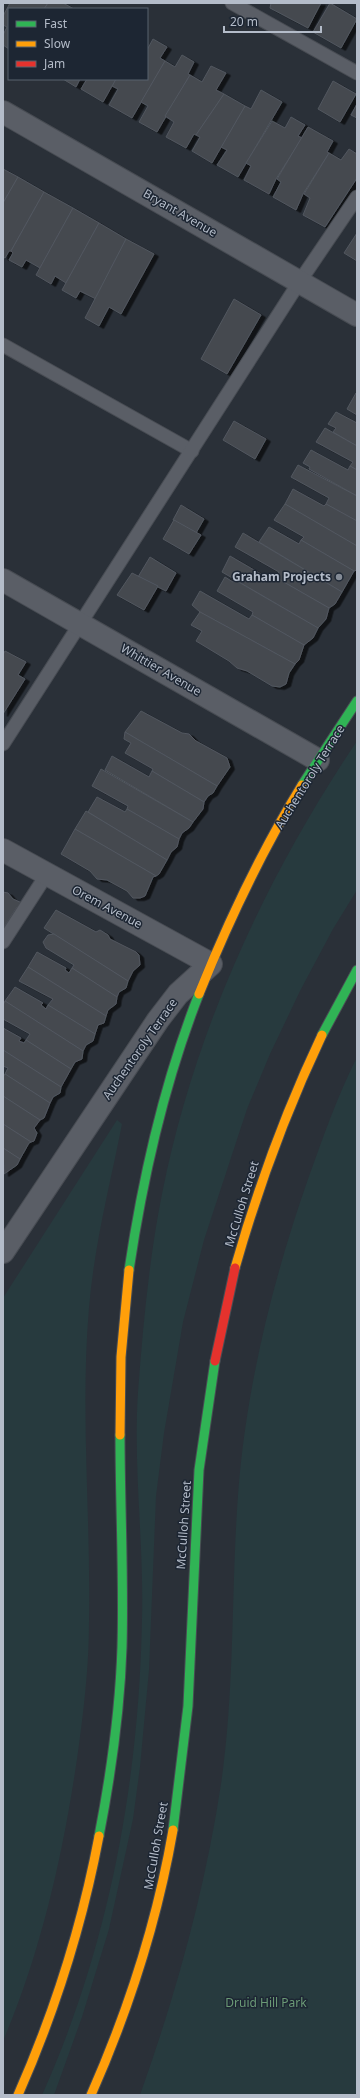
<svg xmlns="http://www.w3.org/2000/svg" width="360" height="2098" viewBox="0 0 360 2098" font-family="'Noto Sans',sans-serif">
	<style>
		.park { fill: #273a3e }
		.building { fill: #444950; stroke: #52575f; filter: url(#shadow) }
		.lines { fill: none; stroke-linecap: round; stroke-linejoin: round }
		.lane-casing { stroke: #484c53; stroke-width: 15 }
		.street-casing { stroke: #484c53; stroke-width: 24 }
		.fast-casing { stroke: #484c53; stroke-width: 11 }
		.slow-casing { stroke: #484c53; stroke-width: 11 }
		.jam-casing { stroke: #484c53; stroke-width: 11 }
		.lane { stroke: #5a5e66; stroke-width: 13 }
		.street { stroke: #5a5e66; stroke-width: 22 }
		.fast { stroke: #30b455; stroke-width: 9 }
		.slow { stroke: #ff9f0a; stroke-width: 9 }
		.jam { stroke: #e5322d; stroke-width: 9 }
		.poi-dot { fill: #848b96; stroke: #1d2633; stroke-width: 1.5 }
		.labels { text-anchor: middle; stroke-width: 3; stroke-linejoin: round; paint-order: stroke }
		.street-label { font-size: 12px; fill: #b4bcc9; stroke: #1d2633 }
		.poi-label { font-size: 12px; font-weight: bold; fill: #b4bcc9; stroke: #1d2633; text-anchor: end }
		.park-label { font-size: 12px; fill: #6b9a76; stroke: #1d2633 }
	</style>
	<defs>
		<filter id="shadow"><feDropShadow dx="4.5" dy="2.5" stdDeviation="0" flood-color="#0009"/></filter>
	</defs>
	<rect width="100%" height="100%" fill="#2a3038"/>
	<g class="park">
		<path d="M357,741V890L333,929L300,991L270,1054L247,1109L204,1240L183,1322L164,1433L156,1496L149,1670L140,1767L133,1819L109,1929L82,2017L54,2095H42C109,1946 139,1782 142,1619C144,1543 133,1467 138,1392C143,1326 149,1259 162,1194C194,1032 265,878 357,741Z"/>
		<path d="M357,1057V2095H140C176,1994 205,1890 221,1784C235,1689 231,1591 238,1495C246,1388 272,1283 307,1182C322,1140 337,1097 357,1057Z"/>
		<path d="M117,1120L122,1124C110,1185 94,1246 89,1308C80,1412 91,1517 89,1622C89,1665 84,1709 78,1752C64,1850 42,1950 3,2041V1298Z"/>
	</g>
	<g class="building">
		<polygon points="10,3 48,3 44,9 9,9 9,49 3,45 3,35 7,27 3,25 3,16"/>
		<polygon points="48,3 63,3 74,9 44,9"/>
		<polygon points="271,3 321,3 308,28 270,8"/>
		<polygon points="330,3 357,19 341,48 313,32"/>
		<polygon points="153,39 167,47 160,58 165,61 132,118 109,105 118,89 112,86 116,79 147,79 147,50"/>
		<polygon points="182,55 194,62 188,74 190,75 157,132 139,122 148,106 141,102 165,61 175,67"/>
		<polygon points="211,66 226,73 216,90 224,94 196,135 194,134 186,148 166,137 174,122 165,116 190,75 202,82"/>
		<polygon points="63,79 80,79 76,87"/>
		<polygon points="87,79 116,79 103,102 81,89"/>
		<polygon points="333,81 356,94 340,122 318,109"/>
		<polygon points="261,90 282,102 238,177 217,165 227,150 221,147 245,106 251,109"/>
		<polygon points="224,94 245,106 212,163 192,151 200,137 196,135"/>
		<polygon points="357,104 357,118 351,115"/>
		<polygon points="291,117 305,125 298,136 302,138 276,179 269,194 244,180 251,166 246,163 272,121 285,128"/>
		<polygon points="308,127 333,141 327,152 329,153 303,194 296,210 273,197 281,182 277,179"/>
		<polygon points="349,149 357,154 357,178 325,227 303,215 310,198 304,194 329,153 341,160"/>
		<polygon points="3,169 18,177 3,203"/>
		<polygon points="18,177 44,192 11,251 9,251 5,258 3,257 3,203"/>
		<polygon points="44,192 73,208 40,268 26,260 22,267 9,260 13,253 11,251"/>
		<polygon points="73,208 99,223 66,283 55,276 51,284 36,275"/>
		<polygon points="99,223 126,239 96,299 80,291 76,298 62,290"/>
		<polygon points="357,233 357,261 344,253"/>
		<polygon points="126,239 154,254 121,314 109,307 99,326 85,318"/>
		<polygon points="234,299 261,315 227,374 201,359"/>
		<polygon points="356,393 357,394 357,415 347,409"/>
		<polygon points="336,412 357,423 357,446 333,432 336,428 328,424"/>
		<polygon points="234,421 266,439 255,459 223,440"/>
		<polygon points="325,428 357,446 357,470 350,466 353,462 316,442"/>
		<polygon points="311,450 348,470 350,466 357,470 357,496 309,469 310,467 303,463"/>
		<polygon points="298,465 357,496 357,521 326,504 329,498 291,477"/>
		<polygon points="293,489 324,506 326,504 357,521 357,546 285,504"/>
		<polygon points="285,504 357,546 357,570 354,571 301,540 304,537 274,520"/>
		<polygon points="181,505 204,519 196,533 173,520"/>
		<polygon points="174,520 201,535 189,554 163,539"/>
		<polygon points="269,527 299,544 301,540 354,571 342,592 259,542"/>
		<polygon points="243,533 342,592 335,604 329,608 275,577 279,572 235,547"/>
		<polygon points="230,556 273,581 275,577 329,608 326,619 318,628 222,572"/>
		<polygon points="150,557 176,573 166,591 138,577"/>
		<polygon points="132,573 158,586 144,610 117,595"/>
		<polygon points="225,577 233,582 235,580 318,628 313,638 304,645 252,615 253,612 217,591"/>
		<polygon points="200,591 249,619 252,615 304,645 299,660 295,664 200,612 192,605"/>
		<polygon points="200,612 295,664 289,673 286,684 280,687 272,686 247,671 237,668 229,661 196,641 202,631 191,625"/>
		<polygon points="5,651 26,662 18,675 25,679 3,714 3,655"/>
		<polygon points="141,711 182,733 189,734 196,741 227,758 230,767 217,786 125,732"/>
		<polygon points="125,732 217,786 213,793 208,796 204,802 152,771 153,769 125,753 131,743 124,739"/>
		<polygon points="112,756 149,777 152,771 204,802 203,809 193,822 105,770"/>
		<polygon points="101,769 193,822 189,828 182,833 179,839 127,809 128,806 92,786"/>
		<polygon points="97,797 125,812 127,809 179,839 177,847 171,852 167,860 88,812"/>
		<polygon points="86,811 167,860 159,874 156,876 75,829"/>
		<polygon points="75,829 156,876 153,877 145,896 140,898 133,898 127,891 107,880 97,879 90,871 61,854"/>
		<polygon points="3,892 8,893 13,899 22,903 19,908 17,907 3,929"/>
		<polygon points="56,910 96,932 100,930 108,935 110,939 136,952 139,955 140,965 133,971 128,981 44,928"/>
		<polygon points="54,934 128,981 126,988 119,992 117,997 72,968 74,965 46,948 43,942 48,935"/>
		<polygon points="37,952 66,968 65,970 69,973 72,968 117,997 116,1004 108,1010 106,1016 28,967"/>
		<polygon points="28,967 106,1016 104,1023 98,1025 95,1034 48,1005 53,999 19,981"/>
		<polygon points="15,987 43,1003 41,1005 46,1009 48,1005 95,1034 93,1041 86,1045 83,1051 5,1001"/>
		<polygon points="5,1001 83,1051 82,1059 75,1062 71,1069 26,1040 30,1034 3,1019 3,1005"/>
		<polygon points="3,1028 21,1038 19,1041 24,1043 26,1040 71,1069 61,1087 3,1050"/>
		<polygon points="3,1050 61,1087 60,1093 53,1097 50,1103 5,1074 8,1068 3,1066"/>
		<polygon points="5,1074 50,1103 44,1118 40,1120 3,1096 3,1077"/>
		<polygon points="3,1096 40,1120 34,1128 37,1133 34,1141 31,1142 3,1124"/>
		<polygon points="3,1124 31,1142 29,1143 20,1159 3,1148"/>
		<polygon points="3,1148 20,1159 17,1165 4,1174"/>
	</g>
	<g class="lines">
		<g class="lane-casing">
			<g id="lane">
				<polyline points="232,3 357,73"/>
				<polyline points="3,345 192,451"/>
				<polyline points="3,744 300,281 357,197"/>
				<polyline points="3,942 47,874"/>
			</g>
		</g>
		<g class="street-casing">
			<g id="street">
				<polyline points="3,112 357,315"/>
				<polyline points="3,580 318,760"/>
				<polyline points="3,850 211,964 178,994 158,1020 3,1252"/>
			</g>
		</g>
		<g class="fast-casing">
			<g id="fast">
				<polyline points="302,785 357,701"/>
				<polyline points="322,1035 357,970"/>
				<path d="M129,1270C143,1176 164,1083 199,994"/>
				<polyline points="173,1830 188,1706 199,1470 215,1361"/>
				<path d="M99,1836C111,1774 120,1710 122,1647C124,1576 120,1505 120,1435"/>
			</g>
		</g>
		<g class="slow-casing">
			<g id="slow">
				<path d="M199,994C228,922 261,852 302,785"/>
				<path d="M235,1268C258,1187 286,1111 322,1035"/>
				<polyline points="120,1435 121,1357 129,1270"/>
				<path d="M18,2095C55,2011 82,1926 99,1836"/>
				<path d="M91,2095C129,2009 157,1922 173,1830"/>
			</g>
		</g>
		<g class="jam-casing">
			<polyline id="jam" points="215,1361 235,1268"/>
		</g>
		<use href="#lane" class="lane"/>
		<use href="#street" class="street"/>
		<use href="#fast" class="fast"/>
		<use href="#slow" class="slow"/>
		<use href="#jam" class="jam"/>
	</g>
	<circle class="poi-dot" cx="339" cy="577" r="4"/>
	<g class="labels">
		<g class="street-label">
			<text transform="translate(180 213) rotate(30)" y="4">Bryant Avenue</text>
			<text transform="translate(161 670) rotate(30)" y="4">Whittier Avenue</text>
			<text transform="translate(310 777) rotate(-58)" y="4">Auchentoroly Terrace</text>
			<text transform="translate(107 907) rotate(28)" y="4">Orem Avenue</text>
			<text transform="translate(140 1049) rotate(-55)" y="4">Auchentoroly Terrace</text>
			<text transform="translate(242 1204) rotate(-73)" y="4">McCulloh Street</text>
			<text transform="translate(184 1525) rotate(-86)" y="4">McCulloh Street</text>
			<text transform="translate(156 1846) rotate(-80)" y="4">McCulloh Street</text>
		</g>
		<g class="poi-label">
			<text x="331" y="581">Graham Projects</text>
		</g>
		<g class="park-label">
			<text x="266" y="2007">Druid Hill Park</text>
		</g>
	</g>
	<rect width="360" height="2098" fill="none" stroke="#b4bcc9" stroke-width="8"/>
	<rect x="8" y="8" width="140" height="72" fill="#1d2633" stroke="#59626f"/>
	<rect x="16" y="21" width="20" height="6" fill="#30b455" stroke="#59626f"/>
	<text x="44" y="28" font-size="12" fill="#b4bcc9">Fast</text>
	<rect x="16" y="41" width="20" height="6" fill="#ff9f0a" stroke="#59626f"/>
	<text x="44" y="48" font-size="12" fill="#b4bcc9">Slow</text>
	<rect x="16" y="61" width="20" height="6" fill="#e5322d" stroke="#59626f"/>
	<text x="44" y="68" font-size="12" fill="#b4bcc9">Jam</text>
	<path d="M224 26v6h97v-6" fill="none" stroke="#b4bcc9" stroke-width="2"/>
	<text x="230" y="26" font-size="12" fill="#b4bcc9" stroke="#1d2633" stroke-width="3" paint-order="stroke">20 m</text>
</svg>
